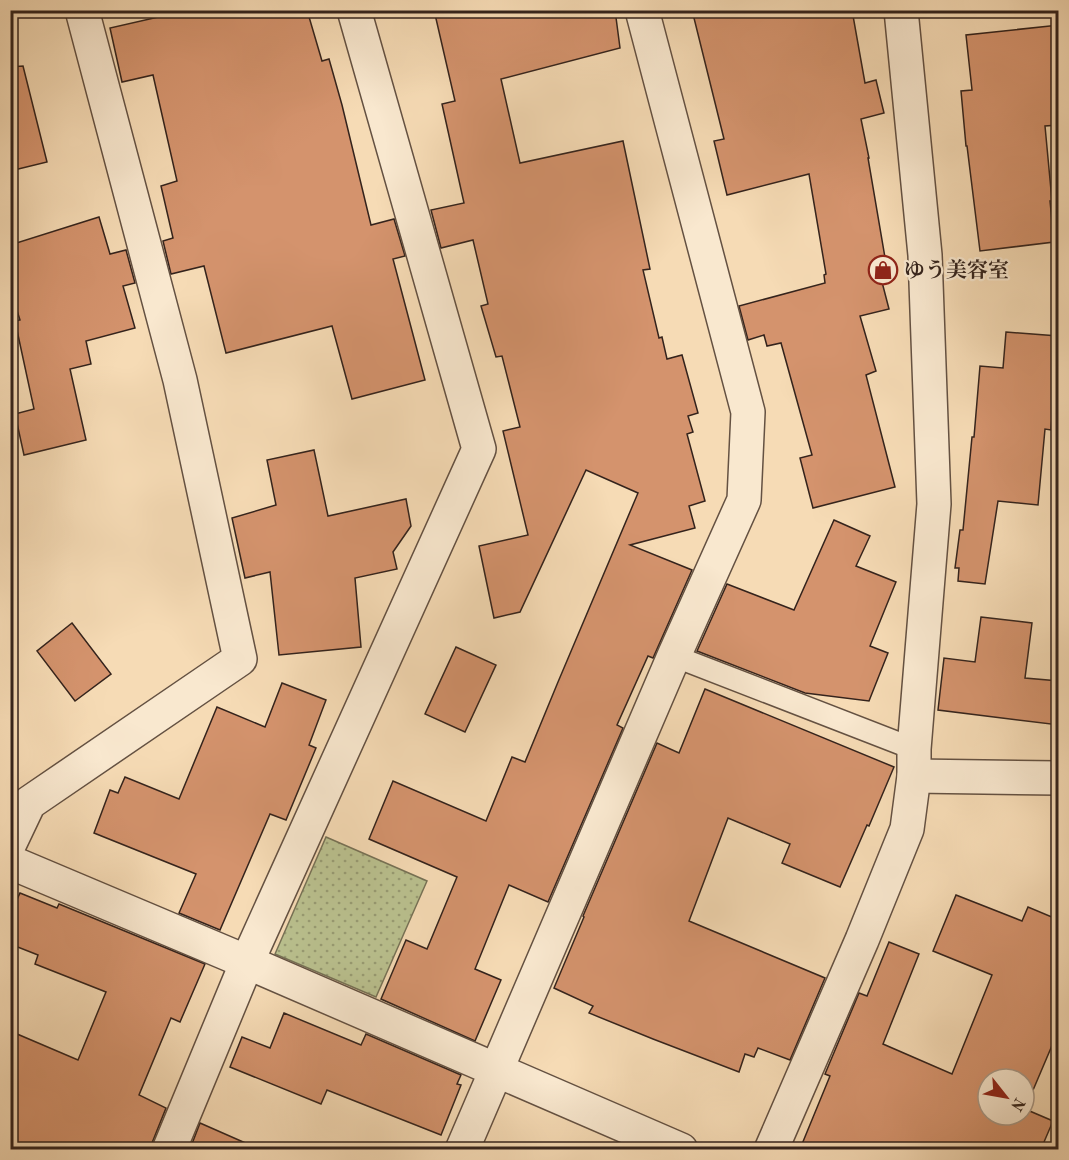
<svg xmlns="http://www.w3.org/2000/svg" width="1069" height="1160" viewBox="0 0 1069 1160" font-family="'Old Standard TT','Noto Serif JP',serif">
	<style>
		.grass { fill: url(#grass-dots); stroke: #777256; stroke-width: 1.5 }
		.building { fill: #d4936d; stroke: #34231c; stroke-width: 1.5; fill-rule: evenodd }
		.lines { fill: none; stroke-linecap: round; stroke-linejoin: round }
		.service-casing { stroke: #645142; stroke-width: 24 }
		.minor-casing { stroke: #645142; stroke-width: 36 }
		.service { stroke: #f9e8cf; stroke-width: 21 }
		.minor { stroke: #f9e8cf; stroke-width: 33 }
		.labels { text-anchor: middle; stroke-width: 4.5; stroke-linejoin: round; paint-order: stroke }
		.poi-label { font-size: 21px; font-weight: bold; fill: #34231c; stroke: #f9e8cf; text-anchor: start }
	</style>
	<defs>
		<pattern id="grass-dots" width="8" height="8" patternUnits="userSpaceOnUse" patternTransform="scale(1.5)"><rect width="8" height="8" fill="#bac18f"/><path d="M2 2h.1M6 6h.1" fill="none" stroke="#989c74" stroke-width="1.8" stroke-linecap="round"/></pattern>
	</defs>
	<rect width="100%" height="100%" fill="#f6dbb5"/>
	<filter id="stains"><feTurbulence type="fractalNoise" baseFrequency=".00333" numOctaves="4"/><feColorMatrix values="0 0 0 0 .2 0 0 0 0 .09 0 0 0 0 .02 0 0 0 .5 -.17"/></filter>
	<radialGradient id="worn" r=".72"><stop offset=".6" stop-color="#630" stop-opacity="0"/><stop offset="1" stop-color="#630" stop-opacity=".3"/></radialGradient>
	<polygon class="grass" points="326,837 427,881 376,997 275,954"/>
	<g class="building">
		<polygon points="189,10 307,10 322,61 329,59 342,105 371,225 394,219 405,256 393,259 425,380 352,399 332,326 226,353 204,266 171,274 163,241 173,238 161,186 177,181 153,75 122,82 110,28"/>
		<polygon points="434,10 615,10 620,48 501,79 520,163 623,141 650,269 643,270 659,338 662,337 667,359 682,355 698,413 688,416 693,432 687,434 705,501 689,506 695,528 630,545 692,570 653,658 648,656 617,725 623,728 548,902 509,885 475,969 501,980 475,1041 381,999 406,940 427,949 457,877 369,839 393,781 486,821 512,757 525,762 558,682 638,493 586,470 520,612 494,618 479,546 528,535 503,431 520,427 502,356 496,357 481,306 488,304 473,240 441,248 431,210 464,203 442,104 455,101"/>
		<polygon points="692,10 852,10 865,83 876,80 884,113 861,119 869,158 868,158 889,281 882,282 889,309 860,316 876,371 866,375 895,487 813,508 800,458 812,455 781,343 767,346 764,335 748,340 739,306 825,283 824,275 826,274 809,174 727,195 714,141 724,139"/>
		<polygon points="1059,25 1059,125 1045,126 1052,201 1050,201 1054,242 980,251 967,146 966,146 961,91 972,90 966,35"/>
		<polygon points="23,66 47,162 10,171 10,67"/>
		<polygon points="99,217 110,254 126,250 135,283 123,286 135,328 86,341 91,364 70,369 86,440 24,455 15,414 34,409 15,321 20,320 10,289 10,245"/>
		<polygon points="1006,332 1058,336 1051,430 1045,429 1038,505 998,501 985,584 958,581 959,568 955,568 960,530 963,530 972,437 974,437 980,366 1003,368"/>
		<polygon points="314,450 328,516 406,499 411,526 393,552 397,569 355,578 361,647 279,655 270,572 245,578 232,518 276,505 267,460"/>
		<polygon points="834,520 870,536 856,566 896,582 870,646 888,653 869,701 805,693 697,651 727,584 794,610"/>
		<polygon points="981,617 1032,623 1025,678 1059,681 1059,725 938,710 944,658 975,662"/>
		<polygon points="72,623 111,674 75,701 37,651"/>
		<polygon points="456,647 496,665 465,732 425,714"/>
		<polygon points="282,683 326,700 309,745 316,748 286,820 270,814 220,930 179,913 196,874 94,833 110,790 118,793 125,777 179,799 217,707 265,727"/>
		<polygon points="705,689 894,767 869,826 867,825 840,887 782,863 790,844 728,818 689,921 825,978 790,1060 758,1048 754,1057 745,1054 739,1072 653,1039 589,1013 593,1006 554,988 584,917 583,916 657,743 679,753"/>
		<polygon points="20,893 57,908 59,904 205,964 180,1022 171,1018 139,1095 166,1108 152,1143 151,1149 10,1149 10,1031 78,1060 106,992 35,964 38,955 10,944 10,915"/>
		<path d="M956,895L1022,921L1028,907L1059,920V1029L1025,1109L1053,1121L1041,1149H800L830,1076L825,1074L859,993L867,996L889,942L919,954L883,1044L952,1074L992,975L933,951ZM988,1079H1024V1115H988Z"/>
		<polygon points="284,1013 361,1045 366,1034 461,1075 457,1084 461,1085 441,1135 327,1090 321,1104 230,1067 242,1037 270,1048"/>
		<polygon points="200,1123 259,1149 190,1149"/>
	</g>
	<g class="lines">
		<g class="service-casing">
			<polyline id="service" points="674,656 914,749"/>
		</g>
		<g class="minor-casing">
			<g id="minor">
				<polyline points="914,776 1058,778"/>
				<polyline points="10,843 29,803 240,659 180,380 82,10"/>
				<polyline points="10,862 247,962 681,1150"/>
				<polyline points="169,1150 247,962 479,449 354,10"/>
				<polyline points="462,1150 674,656 744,500 748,412 642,10"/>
				<polyline points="771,1150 862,940 907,829 914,776 914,749 934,504 925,255 901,10"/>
			</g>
		</g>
		<use href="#service" class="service"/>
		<use href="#minor" class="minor"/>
	</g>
	<defs>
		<g id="shop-ring" transform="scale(1.5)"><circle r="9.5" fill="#f9e8cf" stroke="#8f2418" stroke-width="1.5"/><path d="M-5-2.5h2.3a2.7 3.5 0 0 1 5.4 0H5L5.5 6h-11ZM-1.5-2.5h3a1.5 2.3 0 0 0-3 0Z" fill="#8f2418"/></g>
	</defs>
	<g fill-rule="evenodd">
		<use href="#shop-ring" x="883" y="270"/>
	</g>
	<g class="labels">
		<g class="poi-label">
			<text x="904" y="277">ゆう美容室</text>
		</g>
	</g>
	<rect width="1069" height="1160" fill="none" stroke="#f6dbb5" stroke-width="36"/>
	<rect x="12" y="12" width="1045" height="1136" fill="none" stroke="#34231c" stroke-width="3"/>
	<rect x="18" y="18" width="1033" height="1124" fill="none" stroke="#34231c" stroke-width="1.5"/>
	<g transform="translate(1006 1097) rotate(121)"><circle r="28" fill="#f9e8cf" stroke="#aa9987" stroke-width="1.5"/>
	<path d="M0-4.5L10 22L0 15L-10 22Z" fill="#8f2418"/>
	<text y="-9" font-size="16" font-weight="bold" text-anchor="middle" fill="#34231c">N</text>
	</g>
	<rect width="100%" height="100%" filter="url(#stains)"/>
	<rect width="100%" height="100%" fill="url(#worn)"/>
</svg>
